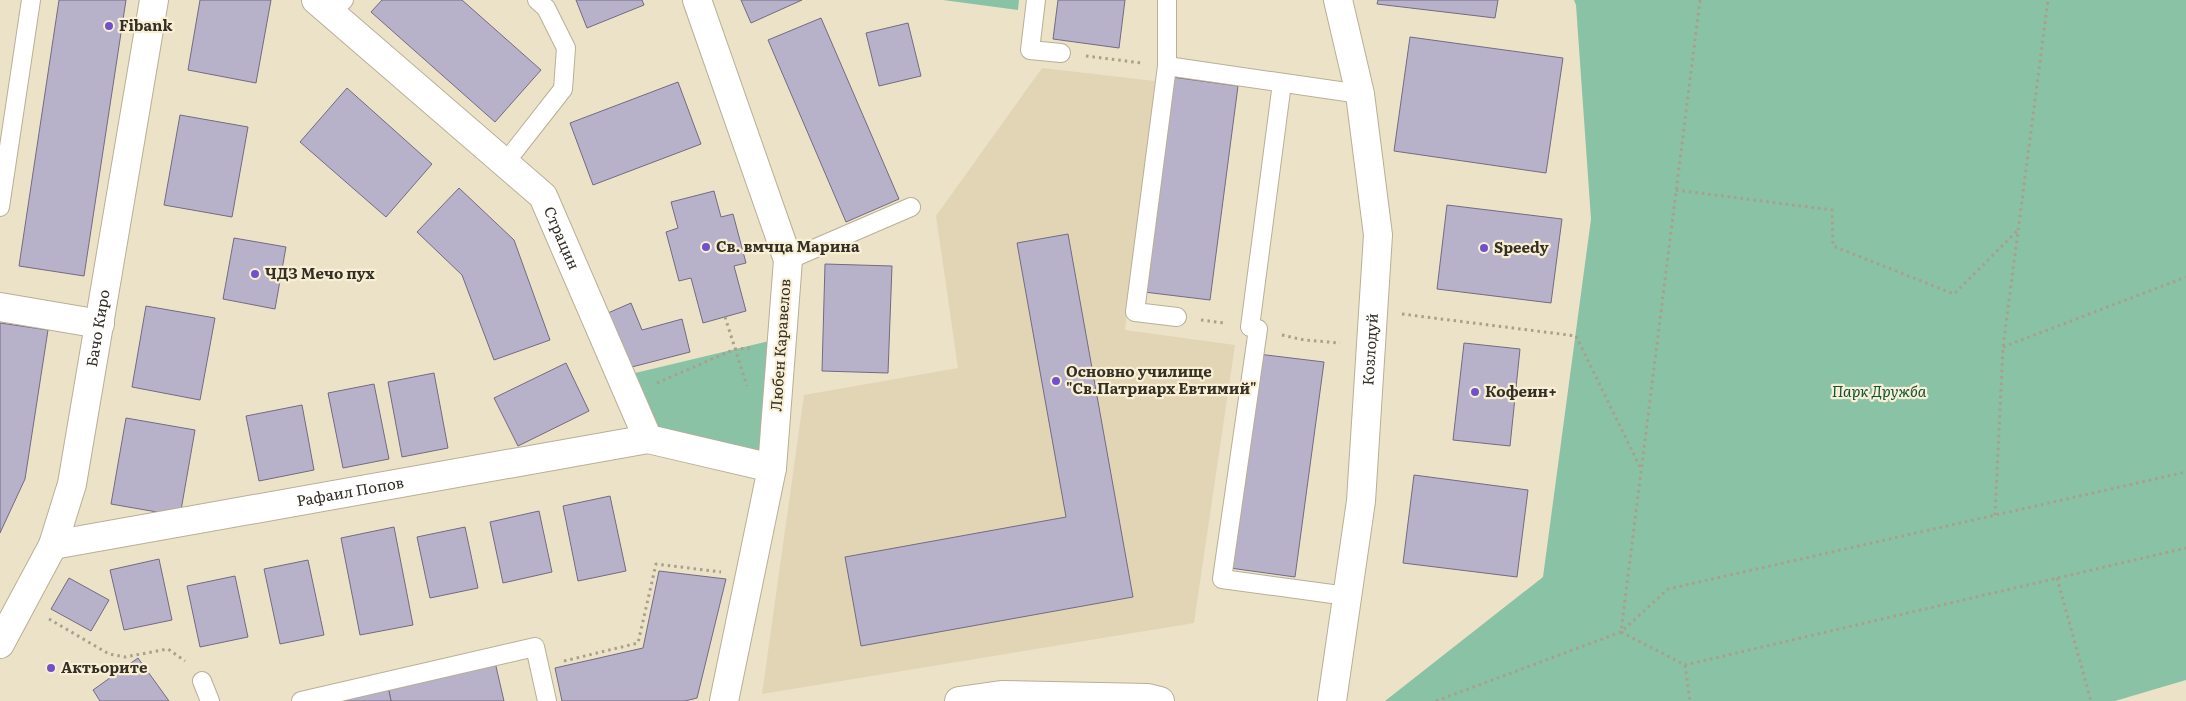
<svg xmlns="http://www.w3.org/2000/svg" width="2186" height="701" viewBox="0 0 2186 701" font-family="Literata,serif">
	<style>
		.built { fill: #e1d5b5 }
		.green { fill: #8ac2a6 }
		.building { fill: #b8b1ca; stroke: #726b82 }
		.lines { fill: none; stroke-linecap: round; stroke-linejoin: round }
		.lane-casing { stroke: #b8af96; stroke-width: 20 }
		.street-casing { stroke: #b8af96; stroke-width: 30 }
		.path { stroke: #a8a08c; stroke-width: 3; stroke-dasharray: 2.5 4; stroke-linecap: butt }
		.lane { stroke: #fff; stroke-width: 18 }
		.street { stroke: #fff; stroke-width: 28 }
		.poi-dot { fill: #7151cb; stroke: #f9efd5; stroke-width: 2 }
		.labels { text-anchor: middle; stroke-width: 4.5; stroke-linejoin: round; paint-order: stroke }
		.poi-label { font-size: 15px; font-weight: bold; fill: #332f25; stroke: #f9efd5; text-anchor: start }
		.street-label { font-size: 15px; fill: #332f25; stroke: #f9efd5 }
		.park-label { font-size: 15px; font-style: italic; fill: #0e5239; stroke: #f9efd5 }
	</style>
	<rect width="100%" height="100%" fill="#ece2c8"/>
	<polygon class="built" points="1042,68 1155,81 1125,330 1235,345 1194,623 762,694 804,395 958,368 936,216"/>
	<g class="green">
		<polygon points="943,0 1019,0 1018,10"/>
		<polygon points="1574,0 2186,0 2186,680 2115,701 1385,701 1543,577 1591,219 1576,5"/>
		<polygon points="769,341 763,456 656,432 631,374"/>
	</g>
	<g class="building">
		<polygon points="59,0 126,0 84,276 19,266"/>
		<polygon points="200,0 271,0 256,83 188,70"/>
		<polygon points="382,0 462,0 541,70 495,122 371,12"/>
		<polygon points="576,0 642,0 644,5 587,28"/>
		<polygon points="741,0 802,0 751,23"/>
		<polygon points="1058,0 1125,0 1119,48 1053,39"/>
		<polygon points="1378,0 1498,0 1495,18 1377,4"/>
		<polygon points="821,18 899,199 846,222 768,40"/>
		<polygon points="908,23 921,76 879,86 866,33"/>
		<polygon points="1410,37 1563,58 1546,173 1394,151"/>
		<polygon points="1172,77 1238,86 1210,300 1144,292"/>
		<polygon points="678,82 701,144 593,185 570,123"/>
		<polygon points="347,88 432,164 386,217 300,142"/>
		<polygon points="180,115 248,127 232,217 164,205"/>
		<polygon points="459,188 514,240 550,340 494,360 462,275 417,232"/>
		<polygon points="714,191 721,217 733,214 746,263 734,266 746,311 703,323 691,278 679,281 666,232 678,228 671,202"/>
		<polygon points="1447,205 1562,219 1551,303 1437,289"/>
		<polygon points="1068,234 1133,597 861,646 845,557 1066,517 1017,243"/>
		<polygon points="234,238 286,247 275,309 223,299"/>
		<polygon points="825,264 892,266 888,373 822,371"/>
		<polygon points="631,303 642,330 682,319 690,352 624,369 601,316"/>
		<polygon points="146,306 215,318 200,400 132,387"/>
		<polygon points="0,323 48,330 25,479 0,533"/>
		<polygon points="1464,343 1520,349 1510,446 1453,440"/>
		<polygon points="1258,354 1324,362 1295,577 1230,568"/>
		<polygon points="566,363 589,411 518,446 494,398"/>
		<polygon points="434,373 448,448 402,457 388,382"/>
		<polygon points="374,384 389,459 343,468 328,393"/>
		<polygon points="302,405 314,470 259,481 246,416"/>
		<polygon points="126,418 195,430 180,516 111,504"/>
		<polygon points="1414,475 1528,490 1517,577 1403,563"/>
		<polygon points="610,496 626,571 578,581 563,506"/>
		<polygon points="539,511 552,572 503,583 490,522"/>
		<polygon points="394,527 413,625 360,635 341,538"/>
		<polygon points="465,527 478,588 430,598 417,537"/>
		<polygon points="159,559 172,620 124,630 110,570"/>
		<polygon points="308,560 324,635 280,644 264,569"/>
		<polygon points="659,571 726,579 697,698 685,701 562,701 555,668 643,648"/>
		<polygon points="235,576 248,637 200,647 187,586"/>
		<polygon points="69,578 109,600 91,631 51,609"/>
		<polygon points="138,658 169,701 100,701 93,690"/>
		<polygon points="495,662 504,701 391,701 388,686"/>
		<polygon points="388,686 391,701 324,701"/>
	</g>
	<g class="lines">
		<g class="lane-casing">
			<g id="lane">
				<polyline points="1036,0 1030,50 1061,53"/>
				<polyline points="1167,0 1167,66 1135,312 1177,317"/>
				<polyline points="331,13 344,0"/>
				<polyline points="1167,66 1360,94"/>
				<polyline points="505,163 563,89 566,48 546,8 537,0"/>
				<polyline points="0,207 31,0"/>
				<polyline points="788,260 911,207"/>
				<polyline points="1250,327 1282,83"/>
				<polyline points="1258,329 1222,579 1347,596"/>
				<polyline points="202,681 210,701"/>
				<polyline points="301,701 535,647 547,701"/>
			</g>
		</g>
		<g class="street-casing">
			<g id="street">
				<path id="s1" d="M316,0L543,196L648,439L772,468"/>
				<polyline points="697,0 788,260 772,468 724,701"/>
				<polyline points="0,307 100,324"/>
				<path id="s2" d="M53,545L648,439"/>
				<path id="s3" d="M0,644L53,545L72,484L154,0"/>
				<polyline points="959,701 1001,695 1148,698 1160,701"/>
				<path id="s4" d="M1332,701L1361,501L1378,235L1360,94L1338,0"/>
			</g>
		</g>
		<g class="path">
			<polyline points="1700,0 1621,632 1685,665 2186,548"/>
			<polyline points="1086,56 1142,63"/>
			<polyline points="1676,190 1832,210 1833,246 1954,294 2018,230"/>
			<polyline points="1402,314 1576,336 1641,469"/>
			<polyline points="725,317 747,386"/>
			<polyline points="1201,320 1224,323"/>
			<polyline points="1282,335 1304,340 1340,343"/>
			<polyline points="2003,347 2186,277"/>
			<polyline points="657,383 735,349 751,348"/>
			<polyline points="1995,515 2003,347 2048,0"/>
			<polyline points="2057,578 2091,701"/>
			<polyline points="49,619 109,654 125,657 168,649 185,661"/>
			<polyline points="564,661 638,643 656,564 721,572"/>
			<polyline points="1685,665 1690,701"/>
			<polyline points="1436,701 1621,632 1668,589 2186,472"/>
		</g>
		<use href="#lane" class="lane"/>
		<use href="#street" class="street"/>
	</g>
	<g class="poi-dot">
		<circle cx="109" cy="26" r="5"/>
		<circle cx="706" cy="247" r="5"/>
		<circle cx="1484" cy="248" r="5"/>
		<circle cx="255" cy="274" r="5"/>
		<circle cx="1056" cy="381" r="5"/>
		<circle cx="1475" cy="392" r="5"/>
		<circle cx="51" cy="668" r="5"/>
	</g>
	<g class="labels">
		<g class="poi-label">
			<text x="119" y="31">Fibank</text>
			<text x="716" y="252">Св. вмчца Марина</text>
			<text x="1494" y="253">Speedy</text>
			<text x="265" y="279">ЧДЗ Мечо пух</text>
			<text x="1066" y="377">Основно училище<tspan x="1066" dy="17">"Св.Патриарх Евтимий"</tspan></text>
			<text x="1485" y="397">Кофеин+</text>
			<text x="61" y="673">Актьорите</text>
		</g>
		<g class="street-label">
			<text dy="5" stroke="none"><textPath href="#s1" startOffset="346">Страцин</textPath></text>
			<text dy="5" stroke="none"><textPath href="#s3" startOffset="334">Бачо Киро</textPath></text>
			<text transform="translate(781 345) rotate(-86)" y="5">Любен Каравелов</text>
			<text dy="5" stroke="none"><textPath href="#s4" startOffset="354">Козлодуй</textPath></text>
			<text dy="5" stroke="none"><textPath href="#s2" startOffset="302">Рафаил Попов</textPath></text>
		</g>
		<g class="park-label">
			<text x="1879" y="397">Парк Дружба</text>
		</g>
	</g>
</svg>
